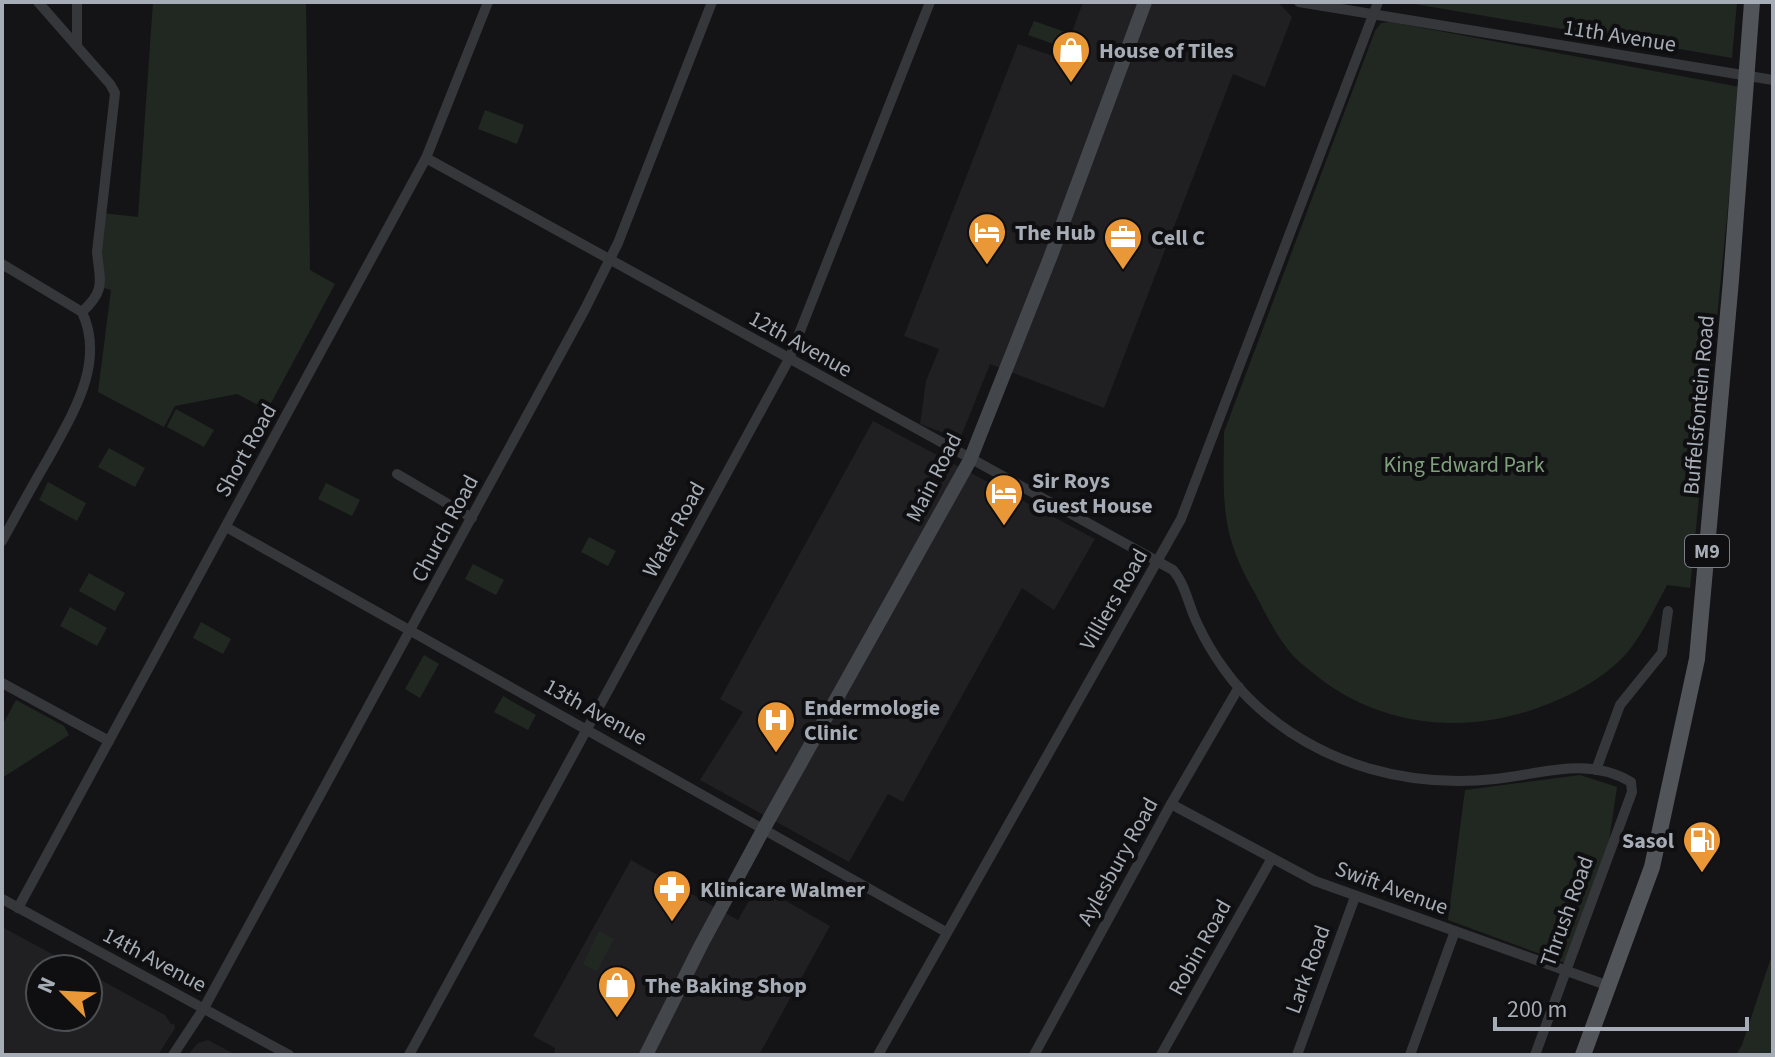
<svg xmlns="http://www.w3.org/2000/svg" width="1775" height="1057" viewBox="0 0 1775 1057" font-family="'Source Sans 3',sans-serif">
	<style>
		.built { fill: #202023 }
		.green { fill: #202821 }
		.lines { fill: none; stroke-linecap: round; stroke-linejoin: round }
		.minor { stroke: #35373b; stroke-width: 10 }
		.secondary { stroke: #43464b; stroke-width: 14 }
		.primary { stroke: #515459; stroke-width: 16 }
		.labels { text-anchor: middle; stroke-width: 8; stroke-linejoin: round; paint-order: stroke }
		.shield { fill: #0f0f11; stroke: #797e84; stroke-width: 2 }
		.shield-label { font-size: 20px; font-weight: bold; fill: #a6adb6 }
		.street-label { font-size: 22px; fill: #a6adb6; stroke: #0f0f11 }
		.poi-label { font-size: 22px; font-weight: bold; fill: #a6adb6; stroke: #0f0f11; text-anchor: start }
		.park-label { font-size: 22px; fill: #80a07e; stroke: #0f0f11 }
	</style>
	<rect width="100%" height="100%" fill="#141416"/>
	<g class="built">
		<polygon points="1083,2 1278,2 1292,17 1265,87 1233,74 1104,408 990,364 960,439 920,424 926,381 939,349 904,336 1018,44 1062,59"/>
		<polygon points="873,421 1095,539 1054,610 1022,588 903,802 888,794 849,862 700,780 743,712 720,699"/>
		<polygon points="631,860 738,920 758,885 830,926 759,1055 554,1055 555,1048 533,1036"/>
		<polygon points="2,927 80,969 40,969 40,1017 88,1017 88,973 165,1015 171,1024 174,1024 175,1028 158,1055 2,1055"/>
		<polygon points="208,1040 236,1055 188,1055 198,1043"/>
	</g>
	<g class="green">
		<polygon points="153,2 306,2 310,270 335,284 270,405 264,408 237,394 175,406 164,427 98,392 111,290 100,287 102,213 138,217"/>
		<polygon points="1403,2 1737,2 1732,58"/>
		<polygon points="1034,21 1068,33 1062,47 1028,35"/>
		<path d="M1391,22L1740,87L1690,588L1667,585C1656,606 1645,629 1631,648C1609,676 1573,695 1540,707C1464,736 1376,726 1313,673C1305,666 1296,660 1290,652C1276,635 1266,615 1256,595C1246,578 1237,560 1231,540C1221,506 1224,467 1224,432L1375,31L1381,23Z"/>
		<polygon points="485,110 524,125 517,144 478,129"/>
		<polygon points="176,409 214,430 204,447 167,427"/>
		<polygon points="109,448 145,468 135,487 98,467"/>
		<polygon points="48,482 86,503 77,521 39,500"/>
		<polygon points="326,483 360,500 352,516 318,499"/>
		<polygon points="589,537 616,551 608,566 581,552"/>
		<polygon points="473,564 504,580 496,595 465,579"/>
		<polygon points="89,573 125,593 115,611 79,591"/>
		<polygon points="70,607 107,628 97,646 60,626"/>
		<polygon points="201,622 231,639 223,654 193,638"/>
		<polygon points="424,655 439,664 420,698 405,689"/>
		<polygon points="503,696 536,715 528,730 494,712"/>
		<polygon points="16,700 64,726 69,735 2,778 2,726"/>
		<polygon points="1580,775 1617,787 1609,841 1565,963 1448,920 1465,790"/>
		<polygon points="599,931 614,939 597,971 583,964"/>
		<polygon points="1773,952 1773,1055 1736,1055 1742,1045"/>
	</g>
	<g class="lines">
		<g class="minor">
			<path d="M38,2L110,84L115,93L97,252C100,282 106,290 82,312"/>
			<polyline points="1299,2 1773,80"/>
			<polyline points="77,46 77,2"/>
			<path d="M426,158L1173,570C1186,585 1189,608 1198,625C1212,655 1234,686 1259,708C1324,766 1410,788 1495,779C1542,774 1587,756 1631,782L1632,792L1535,1055"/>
			<path d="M2,264L82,312C106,363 72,415 48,459C32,486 17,514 2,541"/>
			<polyline points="397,474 472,518"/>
			<polyline points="226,527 946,932"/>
			<polyline points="2,683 109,741"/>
			<polyline points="1596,770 1620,705 1662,653 1668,611"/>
			<polyline points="1171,804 1315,881 1609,986"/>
			<polyline points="2,899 289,1055"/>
			<polyline points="18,908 426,158 488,2"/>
			<polyline points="173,1055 204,1008 585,309 618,243 712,2"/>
			<polyline points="409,1055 789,359 930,2"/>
			<polyline points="878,1055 1181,519 1378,2"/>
			<polyline points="1034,1055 1171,804 1239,687"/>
			<polyline points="1161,1055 1272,858"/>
			<polyline points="1297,1055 1355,897"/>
			<polyline points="1410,1055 1455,931"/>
		</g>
		<polyline class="secondary" points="646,1055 701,945 763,830 970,460 1050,258 1145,2"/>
		<polyline class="primary" points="1583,1055 1652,867 1697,659 1731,280 1752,2"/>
	</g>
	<defs>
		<g id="shop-pin" transform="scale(2)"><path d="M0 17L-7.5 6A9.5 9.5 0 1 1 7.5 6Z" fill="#ea9837" stroke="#0f0f11"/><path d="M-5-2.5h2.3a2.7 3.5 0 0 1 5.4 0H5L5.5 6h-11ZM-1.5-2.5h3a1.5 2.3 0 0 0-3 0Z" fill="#fff"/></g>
		<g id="hotel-pin" transform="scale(2)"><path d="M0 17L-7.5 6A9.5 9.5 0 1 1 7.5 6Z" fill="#ea9837" stroke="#0f0f11"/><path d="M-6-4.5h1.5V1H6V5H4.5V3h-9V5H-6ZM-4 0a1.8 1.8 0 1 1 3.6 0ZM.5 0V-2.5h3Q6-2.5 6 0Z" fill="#fff"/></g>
		<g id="office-pin" transform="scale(2)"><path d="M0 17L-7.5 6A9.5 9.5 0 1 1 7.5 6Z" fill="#ea9837" stroke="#0f0f11"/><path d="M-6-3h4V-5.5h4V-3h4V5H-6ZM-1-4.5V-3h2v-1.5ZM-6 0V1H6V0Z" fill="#fff"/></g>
		<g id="hospital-pin" transform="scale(2)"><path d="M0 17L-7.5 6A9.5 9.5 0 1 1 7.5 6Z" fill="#ea9837" stroke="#0f0f11"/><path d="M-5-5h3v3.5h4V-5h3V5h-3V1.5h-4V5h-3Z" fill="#fff"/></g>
		<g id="fuel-pin" transform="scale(2)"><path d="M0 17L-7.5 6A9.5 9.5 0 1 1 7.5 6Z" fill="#ea9837" stroke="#0f0f11"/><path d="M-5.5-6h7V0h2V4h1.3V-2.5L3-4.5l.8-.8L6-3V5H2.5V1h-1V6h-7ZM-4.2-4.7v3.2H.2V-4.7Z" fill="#fff"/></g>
		<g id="pharmacy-pin" transform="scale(2)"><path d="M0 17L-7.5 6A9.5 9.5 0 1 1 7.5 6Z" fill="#ea9837" stroke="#0f0f11"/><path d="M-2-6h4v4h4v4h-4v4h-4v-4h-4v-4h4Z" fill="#fff"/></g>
	</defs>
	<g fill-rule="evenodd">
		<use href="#shop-pin" x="1071" y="50"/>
		<use href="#hotel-pin" x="987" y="232"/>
		<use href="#office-pin" x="1123" y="237"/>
		<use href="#hotel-pin" x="1004" y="493"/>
		<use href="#hospital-pin" x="776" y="720"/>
		<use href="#fuel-pin" x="1702" y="840"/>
		<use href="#pharmacy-pin" x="672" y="889"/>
		<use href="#shop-pin" x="617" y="985"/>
	</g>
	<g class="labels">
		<rect class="shield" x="1685" y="535" width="44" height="32" rx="6"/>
		<g class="shield-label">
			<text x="1707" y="558">M9</text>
		</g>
		<g class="street-label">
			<text transform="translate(1620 35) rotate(9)" y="8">11th Avenue</text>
			<text transform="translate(801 343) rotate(29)" y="8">12th Avenue</text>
			<text transform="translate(1698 405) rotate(-85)" y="8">Buffelsfontein Road</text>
			<text transform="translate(245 450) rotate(-61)" y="8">Short Road</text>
			<text transform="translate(933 477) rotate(-63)" y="8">Main Road</text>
			<text transform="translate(444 528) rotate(-62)" y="8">Church Road</text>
			<text transform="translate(673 529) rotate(-61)" y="8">Water Road</text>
			<text transform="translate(1113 599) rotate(-60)" y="8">Villiers Road</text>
			<text transform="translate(596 711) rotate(29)" y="8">13th Avenue</text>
			<text transform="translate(1117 861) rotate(-61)" y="8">Aylesbury Road</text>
			<text transform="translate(1392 887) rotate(20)" y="8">Swift Avenue</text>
			<text transform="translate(1566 911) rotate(-70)" y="8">Thrush Road</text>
			<text transform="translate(1199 947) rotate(-61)" y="8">Robin Road</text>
			<text transform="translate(155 959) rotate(28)" y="8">14th Avenue</text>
			<text transform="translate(1307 969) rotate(-70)" y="8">Lark Road</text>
		</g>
		<g class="poi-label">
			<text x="1099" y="58">House of Tiles</text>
			<text x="1015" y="240">The Hub</text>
			<text x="1151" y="245">Cell C</text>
			<text x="1032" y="488">Sir Roys<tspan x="1032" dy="25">Guest House</tspan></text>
			<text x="804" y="715">Endermologie<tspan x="804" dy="25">Clinic</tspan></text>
			<text x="1674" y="848" text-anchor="end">Sasol</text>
			<text x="700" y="897">Klinicare Walmer</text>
			<text x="645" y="993">The Baking Shop</text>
		</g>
		<g class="park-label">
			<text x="1464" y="472">King Edward Park</text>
		</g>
	</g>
	<rect width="1775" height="1057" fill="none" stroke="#a6adb6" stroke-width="8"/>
	<g transform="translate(64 993) rotate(294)"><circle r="38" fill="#0f0f11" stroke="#4b4e53" stroke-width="2"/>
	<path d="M0-6L14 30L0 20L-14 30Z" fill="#ea9837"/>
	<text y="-12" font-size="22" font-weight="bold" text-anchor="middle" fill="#a6adb6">N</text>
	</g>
	<path d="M1495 1017v12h252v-12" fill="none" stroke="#a6adb6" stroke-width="4"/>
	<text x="1507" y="1017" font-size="24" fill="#a6adb6" stroke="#0f0f11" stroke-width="6" paint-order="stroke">200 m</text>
</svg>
